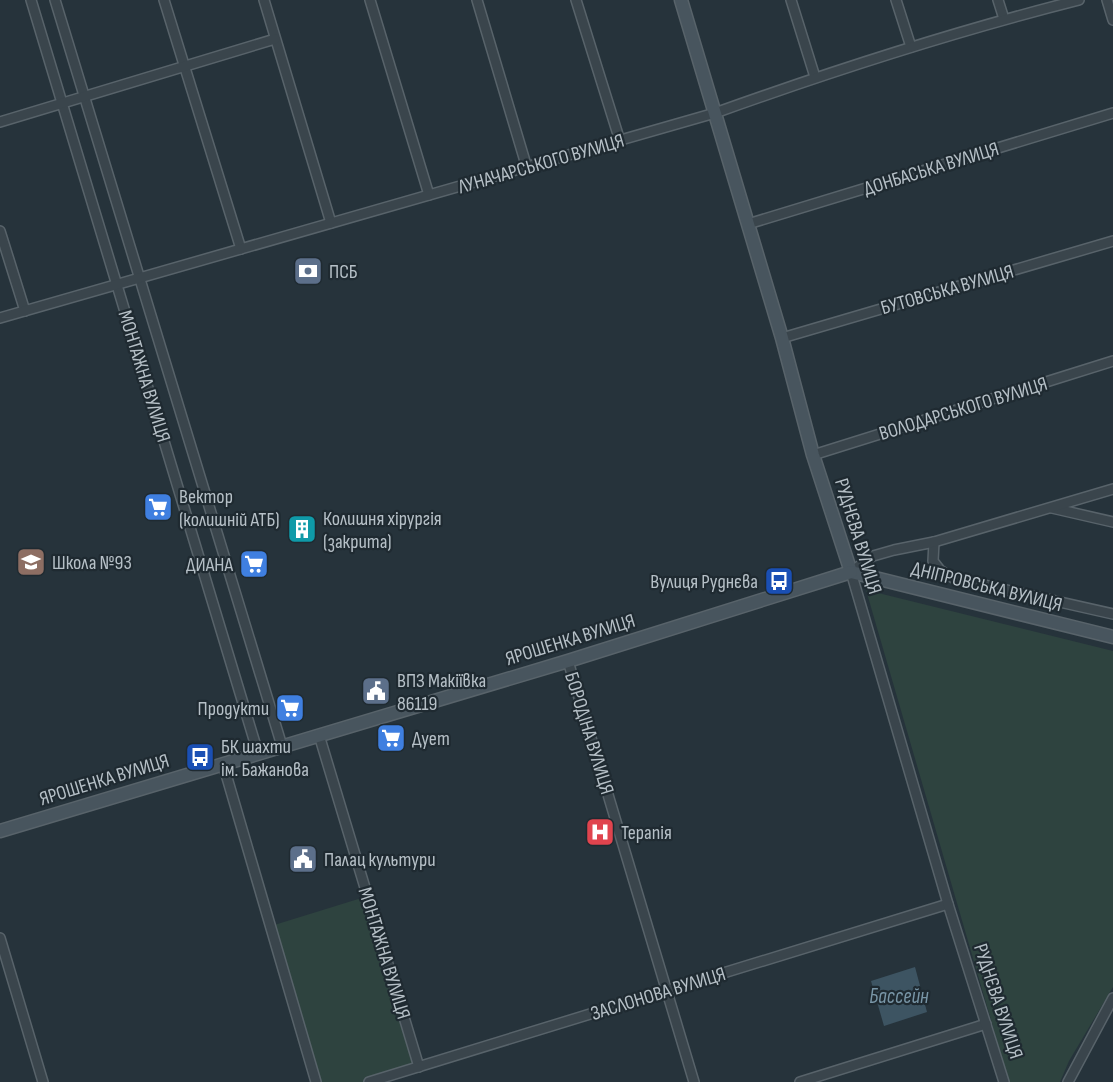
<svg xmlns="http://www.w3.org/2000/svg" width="1113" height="1082" viewBox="0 0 1113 1082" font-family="'Sofia Sans Condensed',sans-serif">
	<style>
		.green { fill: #2e433f }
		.water { fill: #3d5462 }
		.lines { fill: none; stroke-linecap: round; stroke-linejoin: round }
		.street-casing { stroke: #58636a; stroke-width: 12 }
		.secondary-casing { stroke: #58636a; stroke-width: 15 }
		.street { stroke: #3a454c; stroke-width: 9 }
		.secondary { stroke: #48555e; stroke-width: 12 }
		.labels { text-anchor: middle; stroke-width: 4.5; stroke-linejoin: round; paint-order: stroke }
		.street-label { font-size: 20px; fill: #b6c0c7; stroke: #1f2a31 }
		.poi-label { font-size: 20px; fill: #b6c0c7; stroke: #1f2a31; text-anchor: start }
		.water-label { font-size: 21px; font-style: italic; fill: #7996a7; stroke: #1f2a31 }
	</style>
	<rect width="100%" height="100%" fill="#26333b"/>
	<g class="green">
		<polygon points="866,590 1113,651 1113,987 1069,1061 1060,1082 1009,1082"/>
		<polygon points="368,896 419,1067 369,1082 316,1082 271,926"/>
	</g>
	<polygon class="water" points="915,967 927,1012 884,1026 871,981"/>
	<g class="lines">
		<g class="street-casing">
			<g id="street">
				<polyline points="31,0 258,753"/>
				<polyline points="55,0 282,746"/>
				<polyline points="164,0 241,249"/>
				<polyline points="264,0 331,223"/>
				<polyline points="370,0 429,195"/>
				<polyline points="477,0 527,168"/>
				<polyline points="576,0 620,141"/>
				<polyline points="791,0 815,77"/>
				<polyline points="896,0 911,47"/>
				<polyline points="998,0 1004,19"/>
				<polyline points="1107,0 1113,20"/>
				<polyline points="0,122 275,39"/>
				<polyline points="748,224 1113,113"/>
				<polyline points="0,231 25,311"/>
				<path d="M0,318L715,113C835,70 956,31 1079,0"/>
				<polyline points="782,338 1113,241"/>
				<polyline points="813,455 1113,361"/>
				<polyline points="1052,508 1113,522"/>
				<polyline points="934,542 933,561 940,570 953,578 1113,614"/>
				<polyline points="568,661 694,1082"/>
				<polyline points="319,735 419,1067"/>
				<polyline points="223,764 316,1082"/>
				<polyline points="0,938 43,1082"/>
				<polyline points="369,1082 948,904"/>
				<polyline points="800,1082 986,1024"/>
				<polyline points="1004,1082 948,904 851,572 873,556 894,550 934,542 1113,489"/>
				<polyline points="1068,1082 1113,998"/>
			</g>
		</g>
		<g class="secondary-casing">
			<g id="secondary">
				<polyline points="681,0 782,338 813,455 851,572"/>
				<polyline points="851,572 1113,637"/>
				<polyline points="0,831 568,661 851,572"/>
			</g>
		</g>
		<use href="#street" class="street"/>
		<use href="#secondary" class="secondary"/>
	</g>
	<defs>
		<g id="bank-square" transform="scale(1.5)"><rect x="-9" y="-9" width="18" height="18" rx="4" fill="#5c6f8a" stroke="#1f2a31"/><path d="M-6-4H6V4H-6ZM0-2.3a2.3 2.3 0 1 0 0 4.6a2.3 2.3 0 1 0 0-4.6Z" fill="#fff"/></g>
		<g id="supermarket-square" transform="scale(1.5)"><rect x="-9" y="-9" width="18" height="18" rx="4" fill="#3f7fe0" stroke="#1f2a31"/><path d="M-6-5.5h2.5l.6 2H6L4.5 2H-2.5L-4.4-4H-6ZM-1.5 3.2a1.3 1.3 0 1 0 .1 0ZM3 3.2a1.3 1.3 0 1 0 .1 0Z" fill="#fff"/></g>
		<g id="building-square" transform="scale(1.5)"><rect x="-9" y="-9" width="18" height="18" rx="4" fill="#0f9aa8" stroke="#1f2a31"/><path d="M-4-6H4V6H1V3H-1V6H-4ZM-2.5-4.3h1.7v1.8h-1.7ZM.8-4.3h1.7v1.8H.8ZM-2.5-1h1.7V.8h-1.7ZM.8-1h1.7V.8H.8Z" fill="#fff"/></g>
		<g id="school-square" transform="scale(1.5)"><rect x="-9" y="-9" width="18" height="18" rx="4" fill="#8d6e63" stroke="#1f2a31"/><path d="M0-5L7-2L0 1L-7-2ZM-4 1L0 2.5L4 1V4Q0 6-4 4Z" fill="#fff"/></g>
		<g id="bus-square" transform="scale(1.5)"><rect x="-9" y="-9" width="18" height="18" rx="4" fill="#1a4fb4" stroke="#1f2a31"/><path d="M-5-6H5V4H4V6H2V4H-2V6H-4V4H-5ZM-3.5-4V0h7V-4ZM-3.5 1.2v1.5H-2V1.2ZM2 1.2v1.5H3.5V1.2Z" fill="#fff"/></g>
		<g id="civic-square" transform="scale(1.5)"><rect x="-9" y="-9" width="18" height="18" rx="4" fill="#5c6f8a" stroke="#1f2a31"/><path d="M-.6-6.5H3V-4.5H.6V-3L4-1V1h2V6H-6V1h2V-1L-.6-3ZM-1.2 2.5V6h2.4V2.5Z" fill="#fff"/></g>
		<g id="hospital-square" transform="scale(1.5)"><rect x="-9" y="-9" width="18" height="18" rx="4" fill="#e0444e" stroke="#1f2a31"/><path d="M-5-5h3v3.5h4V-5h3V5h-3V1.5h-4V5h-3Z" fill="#fff"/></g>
	</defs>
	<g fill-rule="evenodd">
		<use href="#bank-square" x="308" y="271"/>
		<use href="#supermarket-square" x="158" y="507"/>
		<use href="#building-square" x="302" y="529"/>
		<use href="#school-square" x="31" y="562"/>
		<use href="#supermarket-square" x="254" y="564"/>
		<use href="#bus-square" x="779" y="581"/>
		<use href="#civic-square" x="376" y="691"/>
		<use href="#supermarket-square" x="290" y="708"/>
		<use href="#supermarket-square" x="391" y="738"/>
		<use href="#bus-square" x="200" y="757"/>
		<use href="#hospital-square" x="600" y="832"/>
		<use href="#civic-square" x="303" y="859"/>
	</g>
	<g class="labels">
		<g class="street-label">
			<text transform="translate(541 163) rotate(-16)" y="7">ЛУНАЧАРСЬКОГО ВУЛИЦЯ</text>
			<text transform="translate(931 168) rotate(-17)" y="7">ДОНБАСЬКА ВУЛИЦЯ</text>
			<text transform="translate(947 289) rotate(-16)" y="7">БУТОВСЬКА ВУЛИЦЯ</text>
			<text transform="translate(145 376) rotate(73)" y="7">МОНТАЖНА ВУЛИЦЯ</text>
			<text transform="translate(963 408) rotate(-17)" y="7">ВОЛОДАРСЬКОГО ВУЛИЦЯ</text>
			<text transform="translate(859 536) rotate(73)" y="7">РУДНЄВА ВУЛИЦЯ</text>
			<text transform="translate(987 586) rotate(14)" y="7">ДНІПРОВСЬКА ВУЛИЦЯ</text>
			<text transform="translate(570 639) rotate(-17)" y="7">ЯРОШЕНКА ВУЛИЦЯ</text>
			<text transform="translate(590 733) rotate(73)" y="7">БОРОДІНА ВУЛИЦЯ</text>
			<text transform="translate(104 779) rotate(-17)" y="7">ЯРОШЕНКА ВУЛИЦЯ</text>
			<text transform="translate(385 953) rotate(73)" y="7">МОНТАЖНА ВУЛИЦЯ</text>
			<text transform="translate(658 993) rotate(-17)" y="7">ЗАСЛОНОВА ВУЛИЦЯ</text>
			<text transform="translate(999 1001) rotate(72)" y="7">РУДНЄВА ВУЛИЦЯ</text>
		</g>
		<g class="poi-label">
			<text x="329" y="278">ПСБ</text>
			<text x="179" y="503">Вектор<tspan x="179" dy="23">(колишній АТБ)</tspan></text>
			<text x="323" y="525">Колишня хірургія<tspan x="323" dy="23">(закрита)</tspan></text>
			<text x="52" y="569">Школа №93</text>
			<text x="233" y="571" text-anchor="end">ДИАНА</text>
			<text x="758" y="588" text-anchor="end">Вулиця Руднєва</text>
			<text x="397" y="687">ВПЗ Макіївка<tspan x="397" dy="23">86119</tspan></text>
			<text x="269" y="715" text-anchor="end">Продукти</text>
			<text x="412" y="745">Дует</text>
			<text x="221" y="753">БК шахти<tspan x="221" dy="23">ім. Бажанова</tspan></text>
			<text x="621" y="839">Терапія</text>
			<text x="324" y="866">Палац культури</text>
		</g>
		<g class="water-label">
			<text x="899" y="1003">Бассейн</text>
		</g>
	</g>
</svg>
